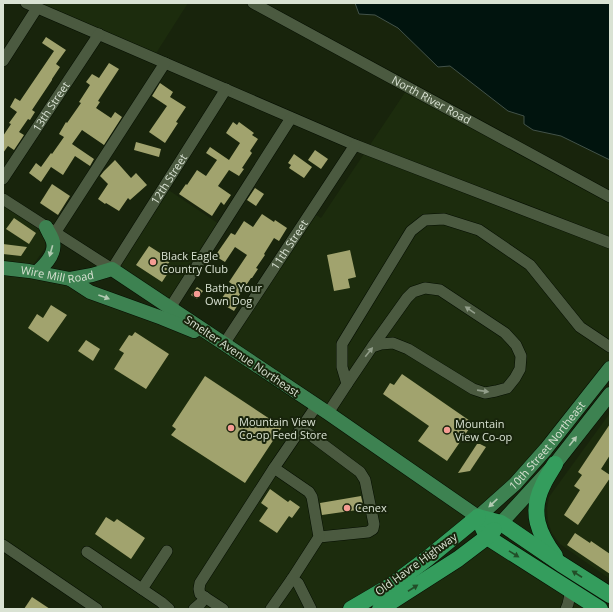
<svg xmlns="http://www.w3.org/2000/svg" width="613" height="612" viewBox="0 0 613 612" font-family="'Open Sans',sans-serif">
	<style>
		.built { fill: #1c2c0d }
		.water { fill: #01140e; stroke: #425249 }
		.building { fill: #a1a36e }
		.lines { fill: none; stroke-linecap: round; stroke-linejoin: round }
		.minor-casing { stroke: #040d00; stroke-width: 12 }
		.major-casing { stroke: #040d00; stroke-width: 15 }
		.highway-casing { stroke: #040d00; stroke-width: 17 }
		.minor { stroke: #4b5a40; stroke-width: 11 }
		.major { stroke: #3d8251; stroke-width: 14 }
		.highway { stroke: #349d5d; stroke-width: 16 }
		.oneway { fill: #b2cab2 }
		.oneway2 { fill: #929e8a }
		.oneway3 { fill: #224e28 }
		.poi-dot { fill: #f59c93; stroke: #18240c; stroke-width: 1.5 }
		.labels { text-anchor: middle; stroke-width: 4; stroke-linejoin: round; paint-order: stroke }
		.street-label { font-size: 11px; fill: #d9e2d3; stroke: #18240c }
		.poi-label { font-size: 11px; fill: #d9e2d3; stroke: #18240c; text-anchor: start }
	</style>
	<rect width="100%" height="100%" fill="#18240c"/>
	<g class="built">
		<polygon points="28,3 188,3 153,58"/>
		<polygon points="406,91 610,202 610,361 515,484 351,609 97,609 3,545 3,199 46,227 45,248 29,271 224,344 311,212 321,218"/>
		<polygon points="164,187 222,226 170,308 112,269"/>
		<polygon points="610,413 610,579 560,544 552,533 548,522 547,509 549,497"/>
		<polygon points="487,537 600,609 380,609"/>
	</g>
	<polygon class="water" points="355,3 610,3 610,160 561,136 533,130 524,124 524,116 508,111 450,66 438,67 398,28 375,15 359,14"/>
	<g class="building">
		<polygon points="46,37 66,50 56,64 60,67 52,79 52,80 32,110 35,112 30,120 28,119 19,132 24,135 14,150 8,146 3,153 3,136 11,124 9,123 17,112 10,107 15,98 20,101 54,51 42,43"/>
		<polygon points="109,63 119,69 98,101 100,102 96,108 111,118 115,112 122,117 104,145 82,130 72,144 94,159 90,166 75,156 63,175 51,167 41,182 29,173 36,163 41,167 51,153 52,154 64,137 59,134 66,122 67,123 81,103 79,102 90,85 86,82 92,74 99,78"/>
		<polygon points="160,83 173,92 170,97 186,107 176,122 178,123 165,143 149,132 167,106 152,96"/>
		<polygon points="233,122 237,125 239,122 254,133 252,135 258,139 250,151 252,153 242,168 244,169 239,176 229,170 218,186 231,195 224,205 221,202 212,216 179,194 186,184 187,185 197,170 206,176 217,160 206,153 210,147 229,160 240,143 226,133"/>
		<polygon points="136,142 161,149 159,157 134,150"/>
		<polygon points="315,150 328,159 321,169 308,160"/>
		<polygon points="294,154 312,167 304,178 289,168 291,165 288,163"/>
		<polygon points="115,160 131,178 136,173 147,185 130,200 128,198 119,211 106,203 105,204 98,199 108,184 100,176 104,171"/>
		<polygon points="52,184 70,196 58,215 40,203"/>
		<polygon points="255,188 264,194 256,206 247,200"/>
		<polygon points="262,214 274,222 275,220 287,228 279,241 274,238 264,254 265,255 256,268 258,269 252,278 251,278 236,300 239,303 234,311 219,302 232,284 229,282 247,255 235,247 225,262 215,256 231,233 235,235 244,221 253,227"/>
		<polygon points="14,218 36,233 29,244 6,229"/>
		<polygon points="3,244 27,247 21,256 3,254"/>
		<polygon points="149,246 171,260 168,264 172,267 162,282 136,265"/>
		<polygon points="350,250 356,277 348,279 350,288 334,291 327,255"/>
		<polygon points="197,287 203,291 197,299 191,295"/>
		<polygon points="51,305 67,315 48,342 28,328 37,314 43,318"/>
		<polygon points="135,332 169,354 146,389 114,369 124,353 119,350 129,335 132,336"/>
		<polygon points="86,340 100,349 93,361 78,351"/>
		<polygon points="402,374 473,423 447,461 418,441 429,426 383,394 390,383 394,385"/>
		<polygon points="205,376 282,427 245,483 171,435 176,429 172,426"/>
		<polygon points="610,424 610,455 601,469 610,475 610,478 578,525 564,515 580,490 574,486 582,475 578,472"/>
		<polygon points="477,444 480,444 486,447 470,471 458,473"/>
		<polygon points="270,489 288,502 290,500 300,507 292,518 289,516 277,533 259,521 268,508 261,503"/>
		<polygon points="361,496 364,509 322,515 320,503"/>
		<polygon points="106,517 114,522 117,519 145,538 131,559 95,534"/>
		<polygon points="575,533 590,543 591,541 610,554 610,574 567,545"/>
		<polygon points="32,597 50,609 24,609"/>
	</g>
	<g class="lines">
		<g class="minor-casing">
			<g id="minor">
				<polyline points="26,3 355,145 610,243"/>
				<path id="s1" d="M253,3L610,197"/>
				<polyline points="3,61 37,8"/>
				<path id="s2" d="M3,179L99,34"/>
				<path id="s3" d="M3,199L112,269L226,89"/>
				<polyline points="55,233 165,63"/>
				<polyline points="170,308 291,118"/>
				<path id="s4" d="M224,344L355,145"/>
				<polyline points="347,384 372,347 381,344 393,343 408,349 473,389 485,393 496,391 507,388 515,378 520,369 521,356 516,345 505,333 440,290 425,288 413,292 407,298 372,347"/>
				<polyline points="328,413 347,384 342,367 342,344 411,231 425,220 444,219 479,230 530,265 580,327 610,347"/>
				<polyline points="301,428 360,472 365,480 374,524 373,529 368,532 319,537"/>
				<polyline points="3,545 97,609"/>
				<polyline points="87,552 161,602 169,609"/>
				<polyline points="142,589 167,551"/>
				<polyline points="194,609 201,603 205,597"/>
				<polyline points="223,609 200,594 199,589 200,583 274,468"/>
				<polyline points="271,609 292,579"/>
				<polyline points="311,609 298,583 292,579 319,537 312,497 309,492 274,468 317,405"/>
				<polyline points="566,609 568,604 571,590"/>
			</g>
		</g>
		<g class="major-casing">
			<g id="major">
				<path id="s5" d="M3,268L29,271L70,279L92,275L112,269L328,413L478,517L515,484L546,449L610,368"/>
				<path d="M37,272C45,265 56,254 53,242C52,237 48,232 46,227"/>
				<polyline points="70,279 90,292 162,318 194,331"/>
				<polyline points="501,523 555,464 610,394"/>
			</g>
		</g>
		<g class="highway-casing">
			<g id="highway">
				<path d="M555,464C551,471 546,478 543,485C529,513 539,534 555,556"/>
				<polyline points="478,517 487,537 600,609"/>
				<polyline points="478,517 501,523 561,564 610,595"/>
				<polyline points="351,609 392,585 428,558 478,517"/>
				<polyline points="380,609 458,559 487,537 494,530"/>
			</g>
		</g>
		<use href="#minor" class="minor"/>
		<use href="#major" class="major"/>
		<use href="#highway" class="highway"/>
	</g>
	<defs><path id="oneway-solid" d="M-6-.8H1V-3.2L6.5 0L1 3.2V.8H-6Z"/></defs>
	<g class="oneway">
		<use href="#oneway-solid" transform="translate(51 251) rotate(106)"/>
		<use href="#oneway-solid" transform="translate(104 297) rotate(20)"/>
		<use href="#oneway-solid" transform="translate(573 441) rotate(-52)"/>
		<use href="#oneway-solid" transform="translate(493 503) rotate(137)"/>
	</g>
	<g class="oneway2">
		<use href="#oneway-solid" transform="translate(470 310) rotate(-146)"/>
		<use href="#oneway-solid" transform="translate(369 352) rotate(-51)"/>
		<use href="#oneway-solid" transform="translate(483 391) rotate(8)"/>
	</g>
	<g class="oneway3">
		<use href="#oneway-solid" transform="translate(514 554) rotate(32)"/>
		<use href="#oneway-solid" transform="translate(577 574) rotate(-147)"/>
		<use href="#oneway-solid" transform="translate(413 588) rotate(-33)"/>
	</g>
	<g class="poi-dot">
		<circle cx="153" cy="262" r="4"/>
		<circle cx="197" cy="294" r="4"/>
		<circle cx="231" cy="428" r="4"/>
		<circle cx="447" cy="430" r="4"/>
		<circle cx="347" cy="508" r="4"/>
	</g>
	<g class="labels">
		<g class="street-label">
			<text dy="4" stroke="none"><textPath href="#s1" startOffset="203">North River Road</textPath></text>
			<text dy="4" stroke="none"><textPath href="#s2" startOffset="87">13th Street</textPath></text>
			<text dy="4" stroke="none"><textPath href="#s3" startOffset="236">12th Street</textPath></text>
			<text dy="4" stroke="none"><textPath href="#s4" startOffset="119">11th Street</textPath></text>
			<text dy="4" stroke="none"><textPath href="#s5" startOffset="55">Wire Mill Road</textPath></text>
			<text transform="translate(242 356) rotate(34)" y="4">Smelter Avenue Northeast</text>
			<text dy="4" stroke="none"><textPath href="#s5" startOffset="653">10th Street Northeast</textPath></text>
			<text transform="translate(416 564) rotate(-36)" y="4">Old Havre Highway</text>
		</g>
		<g class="poi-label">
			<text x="161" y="260">Black Eagle<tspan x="161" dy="13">Country Club</tspan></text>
			<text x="205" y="292">Bathe Your<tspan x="205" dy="13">Own Dog</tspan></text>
			<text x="239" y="426">Mountain View<tspan x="239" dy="13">Co-op Feed Store</tspan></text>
			<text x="455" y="428">Mountain<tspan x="455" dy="13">View Co-op</tspan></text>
			<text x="355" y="512">Cenex</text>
		</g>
	</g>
	<rect width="613" height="612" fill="none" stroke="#d9e2d3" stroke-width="8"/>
</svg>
